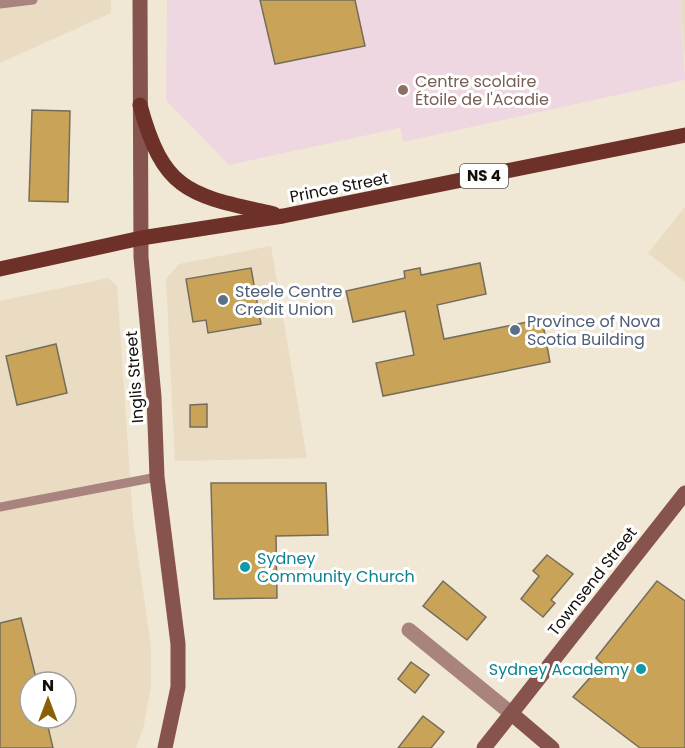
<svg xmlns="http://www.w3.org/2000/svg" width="685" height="748" viewBox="0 0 685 748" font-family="Poppins,sans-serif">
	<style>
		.built { fill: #eadcc3; fill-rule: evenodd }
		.education { fill: #efd7e1 }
		.building { fill: #c9a358; stroke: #756d5c; stroke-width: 1.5 }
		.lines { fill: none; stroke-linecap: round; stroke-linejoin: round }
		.lane { stroke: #a9847e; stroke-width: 9 }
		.street { stroke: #a9847e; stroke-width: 15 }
		.secondary { stroke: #87544d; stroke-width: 15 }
		.primary { stroke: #6d312a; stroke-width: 15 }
		.education-dot { fill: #8d6e63; stroke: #fff; stroke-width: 2 }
		.service-dot { fill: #5c6f8a; stroke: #fff; stroke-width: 2 }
		.culture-dot { fill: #0f9aa8; stroke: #fff; stroke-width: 2 }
		.labels { text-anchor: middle; stroke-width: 6; stroke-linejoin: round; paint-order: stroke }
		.shield { fill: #fff; stroke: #5a5753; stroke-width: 1.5 }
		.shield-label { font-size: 15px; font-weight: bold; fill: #130f09 }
		.education-label { font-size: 16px; fill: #785e54; stroke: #fff; text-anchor: start }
		.street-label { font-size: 16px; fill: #130f09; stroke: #fff }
		.service-label { font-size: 16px; fill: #4e5e75; stroke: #fff; text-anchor: start }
		.culture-label { font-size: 16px; fill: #0d838f; stroke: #fff; text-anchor: start }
	</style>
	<rect width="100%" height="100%" fill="#f1e7d5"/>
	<g class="built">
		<polygon points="0,0 111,0 111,13 0,63"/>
		<polygon points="680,0 685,0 685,57"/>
		<polygon points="685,207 685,282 648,253"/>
		<polygon points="271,246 307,458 175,461 166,279 179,264"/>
		<path d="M108,278L117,286L133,520L151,646V685L144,725L136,748H0V301ZM30,682H66V718H30Z"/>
	</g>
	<polygon class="education" points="167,0 680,0 685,80 403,142 400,128 229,165 166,100"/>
	<g class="building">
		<polygon points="260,0 355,0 365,46 275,64"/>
		<polygon points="32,110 70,111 68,202 29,201"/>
		<polygon points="480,263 486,294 437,305 444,339 542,319 550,362 383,396 376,363 414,355 405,311 353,322 346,291 405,278 404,271 420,268 421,275"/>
		<polygon points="251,268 261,324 208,333 206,320 193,322 186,279"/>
		<polygon points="56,344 67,393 17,405 6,356"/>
		<polygon points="207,404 207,427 190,427 190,405"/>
		<polygon points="211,483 326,483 328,535 276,536 277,598 214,599"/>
		<polygon points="547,555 573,574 551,600 555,603 543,617 521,599 539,576 533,571"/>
		<polygon points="443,581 486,617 467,640 423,606"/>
		<polygon points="657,581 685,601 685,748 640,748 573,697 602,664 596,658"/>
		<polygon points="21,618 37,682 30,682 30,718 46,718 53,748 0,748 0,623"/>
		<polygon points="411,662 429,675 415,693 398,679"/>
		<polygon points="423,716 444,732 431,748 398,748"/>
	</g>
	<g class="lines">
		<g class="lane">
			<polyline points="0,4 33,0"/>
			<polyline points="0,507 157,477"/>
		</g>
		<polyline class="street" points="409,630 512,714"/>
		<g class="secondary">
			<polyline points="140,0 141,257 154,397 157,477 178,644 178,687 165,748"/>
			<polyline points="512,714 552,748"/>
			<polyline points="484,748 685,493"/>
		</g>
		<g class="primary">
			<path d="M140,105C164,194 191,195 274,214"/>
			<polyline points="0,269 141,238 283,216 685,135"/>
		</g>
	</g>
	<circle class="education-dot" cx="403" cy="90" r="6"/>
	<g class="service-dot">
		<circle cx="223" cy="300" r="6"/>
		<circle cx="515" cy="330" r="6"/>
	</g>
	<g class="culture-dot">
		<circle cx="245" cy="567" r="6"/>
		<circle cx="641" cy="669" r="6"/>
	</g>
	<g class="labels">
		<rect class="shield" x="460" y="164" width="48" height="24" rx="4.5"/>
		<g class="shield-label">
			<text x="484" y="181">NS 4</text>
		</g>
		<g class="education-label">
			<text x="415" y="87">Centre scolaire<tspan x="415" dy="18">Étoile de l'Acadie</tspan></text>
		</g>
		<g class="street-label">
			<text transform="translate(339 187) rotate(-11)" y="6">Prince Street</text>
			<text transform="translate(134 377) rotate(-94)" y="6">Inglis Street</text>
			<text transform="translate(592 581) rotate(-52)" y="6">Townsend Street</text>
		</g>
		<g class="service-label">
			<text x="235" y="297">Steele Centre<tspan x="235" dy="18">Credit Union</tspan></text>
			<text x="527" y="327">Province of Nova<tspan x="527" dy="18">Scotia Building</tspan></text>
		</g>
		<g class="culture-label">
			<text x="257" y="564">Sydney<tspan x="257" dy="18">Community Church</tspan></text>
			<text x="629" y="675" text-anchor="end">Sydney Academy</text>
		</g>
	</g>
	<g transform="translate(48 700)"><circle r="28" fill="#ffffff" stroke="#a19f9d" stroke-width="1.5"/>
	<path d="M0-4.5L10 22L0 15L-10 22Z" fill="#8b5f03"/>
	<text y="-9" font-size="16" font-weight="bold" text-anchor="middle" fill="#130f09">N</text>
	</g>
</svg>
